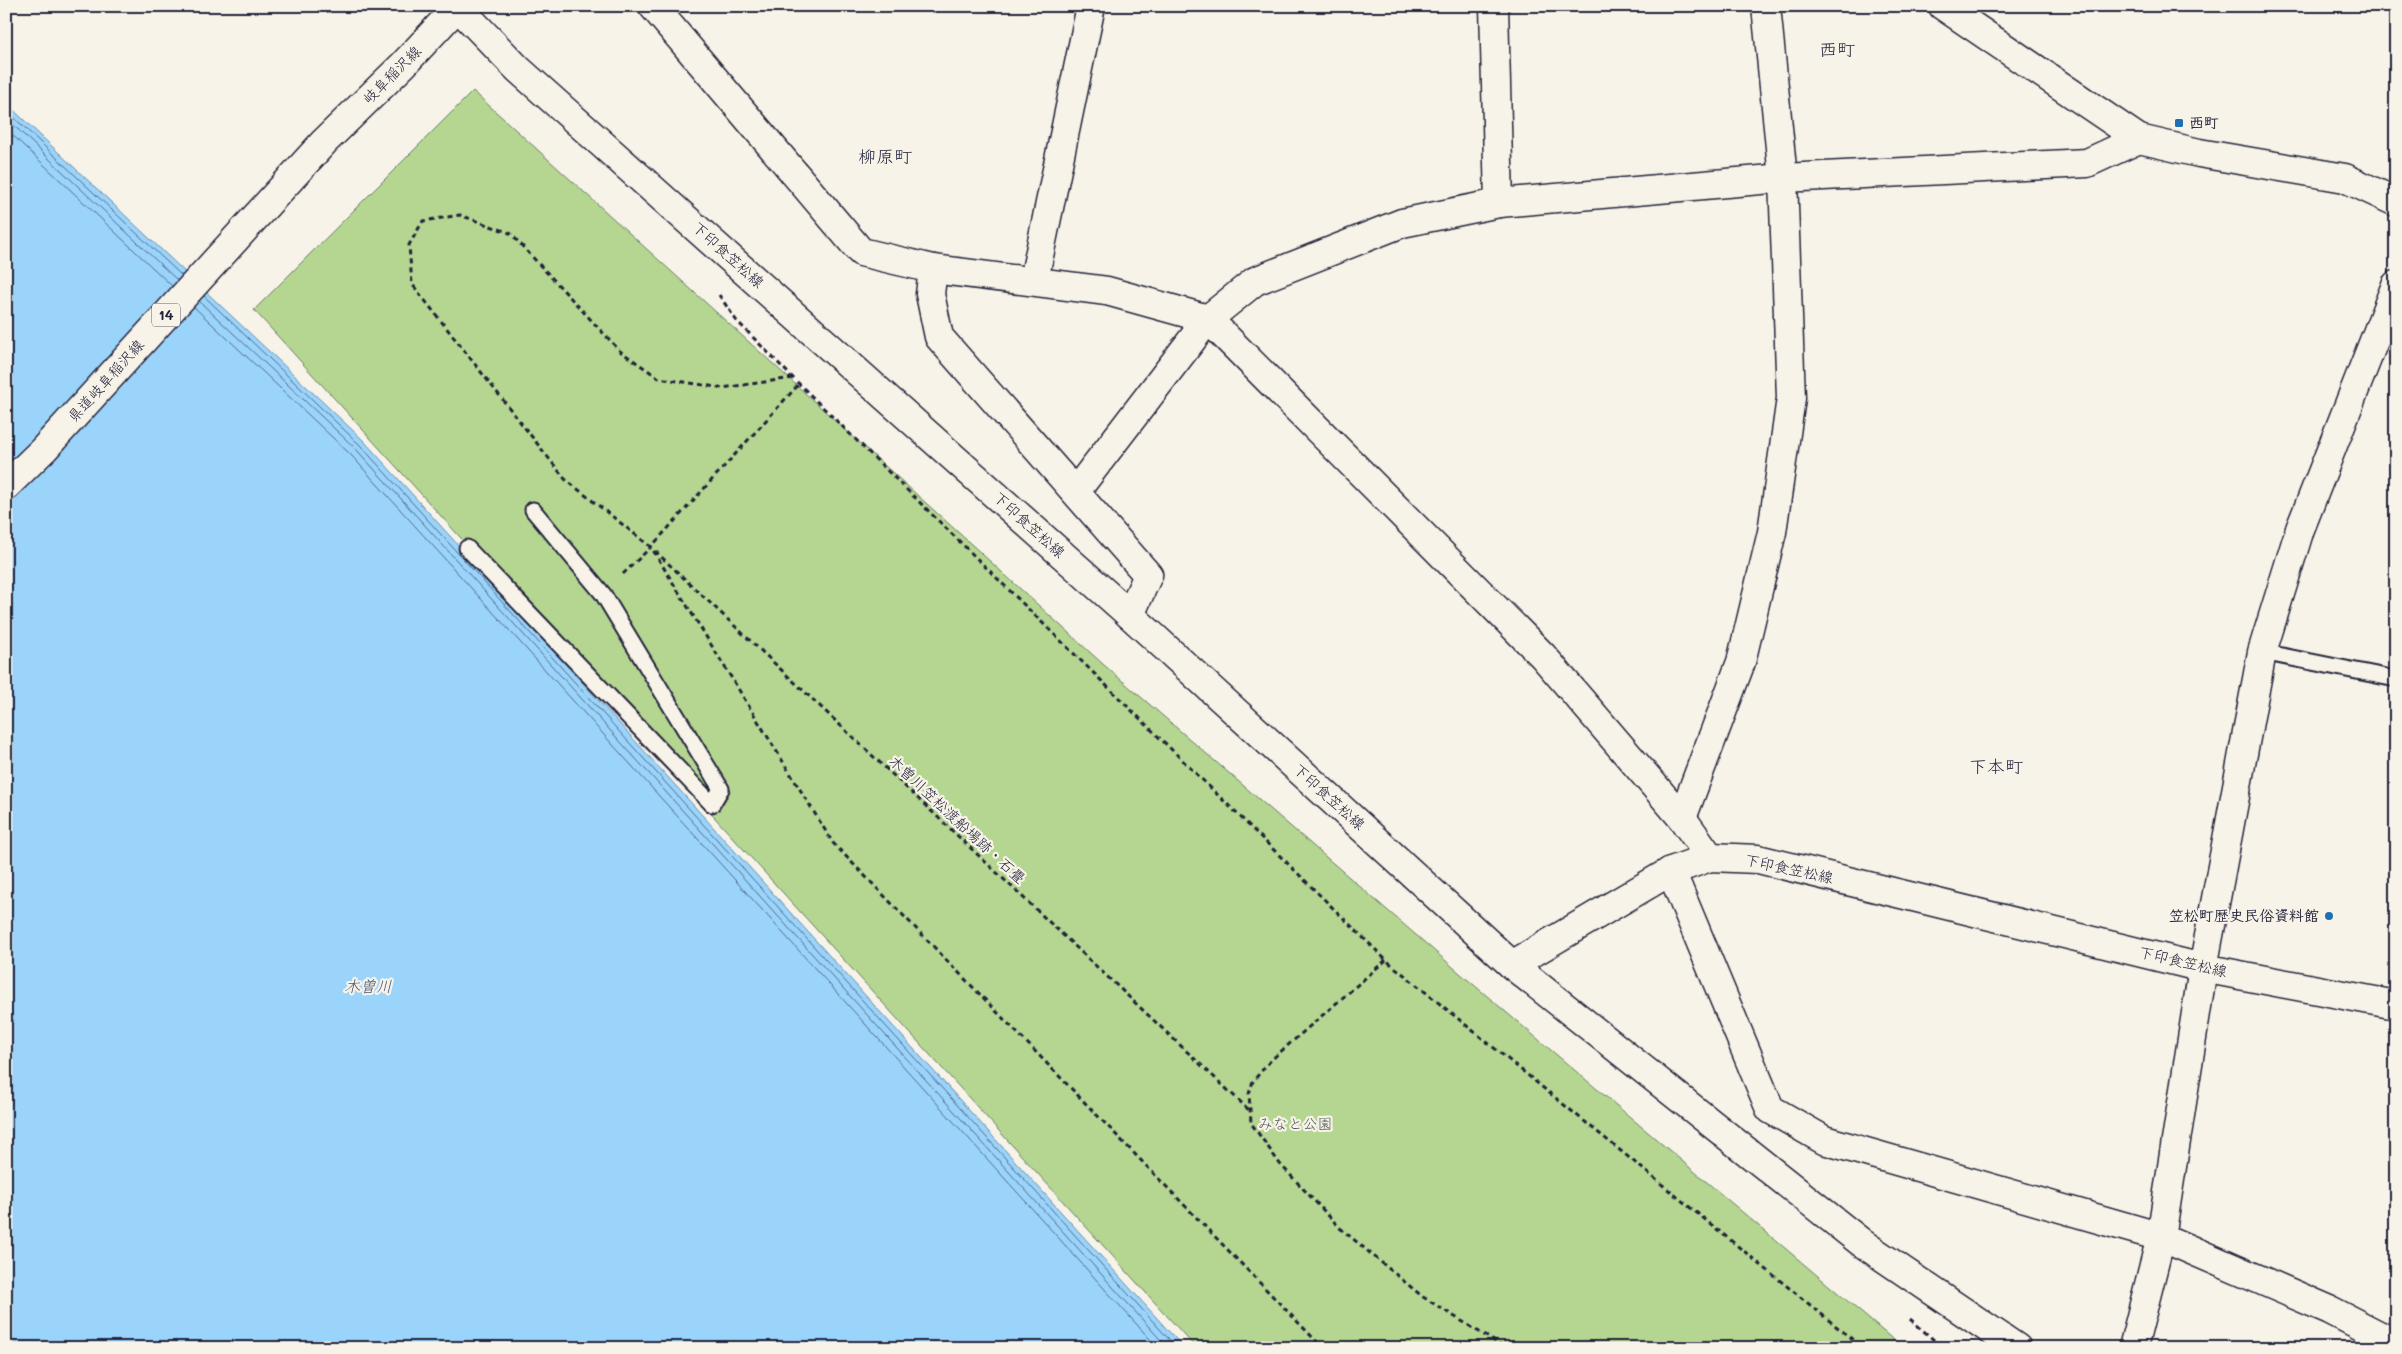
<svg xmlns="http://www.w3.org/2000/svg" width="2402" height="1354" viewBox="0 0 2402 1354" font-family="Mali,'Klee One',sans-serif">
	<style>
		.green { fill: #b4d691; stroke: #6b7c66 }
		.water { fill: #9bd4fb; stroke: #6b8dae }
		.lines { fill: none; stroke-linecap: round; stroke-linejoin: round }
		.shore { stroke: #526988; stroke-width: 1 }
		.service-casing { stroke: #22223b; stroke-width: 19 }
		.minor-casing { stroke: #22223b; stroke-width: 31 }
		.tertiary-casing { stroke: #22223b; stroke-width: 31 }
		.secondary-casing { stroke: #22223b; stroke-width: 31 }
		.primary-casing { stroke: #22223b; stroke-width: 31 }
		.path { stroke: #22223b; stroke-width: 3; stroke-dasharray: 5 4; stroke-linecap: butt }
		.service { stroke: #f7f3e8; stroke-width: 15 }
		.minor { stroke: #f7f3e8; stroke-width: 28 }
		.tertiary { stroke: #f7f3e8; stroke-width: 28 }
		.secondary { stroke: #f7f3e8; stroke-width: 28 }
		.primary { stroke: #f7f3e8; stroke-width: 28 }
		.poi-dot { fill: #1f6fb2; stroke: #f7f3e8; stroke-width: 2 }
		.labels { text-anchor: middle; stroke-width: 4.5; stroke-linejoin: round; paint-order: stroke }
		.shield { fill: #f7f3e8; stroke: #62616f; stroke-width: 1 }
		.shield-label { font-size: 14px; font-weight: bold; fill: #22223b }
		.street-label { font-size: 15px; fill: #22223b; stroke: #f7f3e8 }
		.poi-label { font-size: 15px; font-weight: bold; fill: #22223b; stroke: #f7f3e8; text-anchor: start }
		.park-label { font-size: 15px; fill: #4e5855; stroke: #f7f3e8 }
		.water-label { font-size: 16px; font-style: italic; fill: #465775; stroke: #f7f3e8 }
		.quarter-label { font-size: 18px; fill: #22223b; stroke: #f7f3e8 }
	</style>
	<rect width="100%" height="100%" fill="#f7f3e8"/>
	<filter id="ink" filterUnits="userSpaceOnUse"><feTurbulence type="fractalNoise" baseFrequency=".02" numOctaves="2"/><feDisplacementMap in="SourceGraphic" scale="10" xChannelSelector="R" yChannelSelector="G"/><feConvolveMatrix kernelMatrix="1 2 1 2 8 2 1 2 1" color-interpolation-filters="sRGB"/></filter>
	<g filter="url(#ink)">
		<polygon class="green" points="473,91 1104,665 1461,974 1903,1348 1196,1348 254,310"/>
		<polygon class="water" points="6,103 364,441 1184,1348 6,1348"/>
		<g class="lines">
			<g class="shore">
				<polyline points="6,110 182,276"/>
				<polyline points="6,118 177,280"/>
				<polyline points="6,129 172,286"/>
				<polyline points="204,296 360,445 1177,1348"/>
				<polyline points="199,301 356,449 1168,1348"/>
				<polyline points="194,307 350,454 1158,1348"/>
			</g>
			<g class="service-casing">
				<g id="service">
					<polyline points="467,548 712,804 721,789 603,594 533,510"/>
					<polyline points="2262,652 2396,679"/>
				</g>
			</g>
			<g class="minor-casing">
				<g id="minor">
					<polyline points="653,6 861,252 933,269 1107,291 1208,319 1543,656 1682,818 1710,857"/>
					<polyline points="1494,6 1499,203"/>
					<polyline points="1943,6 2139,139 2199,153 2345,178 2396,202"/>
					<polyline points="933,269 930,294 939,337 1148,575 1130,615"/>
					<polyline points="1034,280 1091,6"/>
					<polyline points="1076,491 1208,319 1255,281 1402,223 1499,203 1783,178 2087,163 2139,139"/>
					<polyline points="1682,818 1741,662 1772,532 1791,398 1783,178 1766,6"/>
					<polyline points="1671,871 1770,1109 1824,1140 2161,1237 2330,1310 2396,1344"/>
					<polyline points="2133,1348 2161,1237 2203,968 2262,652 2300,529 2396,285"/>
				</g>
			</g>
			<g class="tertiary-casing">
				<polyline id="tertiary" points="1512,965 1862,1243 2017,1348"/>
			</g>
			<g class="secondary-casing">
				<polyline id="secondary" points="457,6 518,69 1130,615 1512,965 1671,871 1710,857 1758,859 2203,968 2396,1005"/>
			</g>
			<g class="primary-casing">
				<polyline id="primary" points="6,486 44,449 324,142 403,65 458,6"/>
			</g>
			<g class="path">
				<polyline points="719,295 736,320 793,378 1386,960 1863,1348"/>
				<polyline points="793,378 722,388 659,378 620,351 510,233 460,215 423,221 409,245 412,284 565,479 651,547 833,843 1323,1348"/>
				<polyline points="655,551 1249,1110"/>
				<polyline points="623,574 651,547 799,384"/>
				<polyline points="1386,960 1271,1060 1253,1081 1249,1094 1251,1123 1280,1164 1340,1228 1423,1297 1505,1348"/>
				<polyline points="1910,1319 1943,1348"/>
			</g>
			<use href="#service" class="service"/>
			<use href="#minor" class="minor"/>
			<use href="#tertiary" class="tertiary"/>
			<use href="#secondary" class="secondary"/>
			<use href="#primary" class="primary"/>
		</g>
	</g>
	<g class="poi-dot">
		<rect x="2174" y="118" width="10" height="10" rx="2.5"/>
		<circle cx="2329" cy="916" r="5"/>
	</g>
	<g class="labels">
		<rect class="shield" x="152" y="303.5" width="28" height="23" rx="4"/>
		<g class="shield-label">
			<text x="166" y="320">14</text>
		</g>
		<g class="street-label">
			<text transform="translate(392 75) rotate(-45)" y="5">岐阜稲沢線</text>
			<text transform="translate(728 255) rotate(42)" y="5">下印食笠松線</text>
			<text transform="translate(106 381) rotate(-48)" y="5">県道岐阜稲沢線</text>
			<text transform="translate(1029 525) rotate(42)" y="5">下印食笠松線</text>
			<text transform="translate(1329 797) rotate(42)" y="5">下印食笠松線</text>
			<text transform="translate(957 820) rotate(43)" y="5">木曽川笠松渡船場跡・石畳</text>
			<text transform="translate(1789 869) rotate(12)" y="5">下印食笠松線</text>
			<text transform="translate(2183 962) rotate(13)" y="5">下印食笠松線</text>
		</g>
		<g class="poi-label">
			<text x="2189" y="128">西町</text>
			<text x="2319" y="921" text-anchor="end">笠松町歴史民俗資料館</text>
		</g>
		<g class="park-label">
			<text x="1295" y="1129">みなと公園</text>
		</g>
		<g class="water-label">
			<text x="368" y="992">木曽川</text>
		</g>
		<g class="quarter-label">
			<text x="1837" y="56">西町</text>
			<text x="885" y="163">柳原町</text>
			<text x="1996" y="773">下本町</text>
		</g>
	</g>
	<rect width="2402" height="1354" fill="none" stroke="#f7f3e8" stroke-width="25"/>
	<rect x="12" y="12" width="2377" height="1329" fill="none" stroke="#22223b" stroke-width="2" filter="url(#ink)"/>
</svg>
